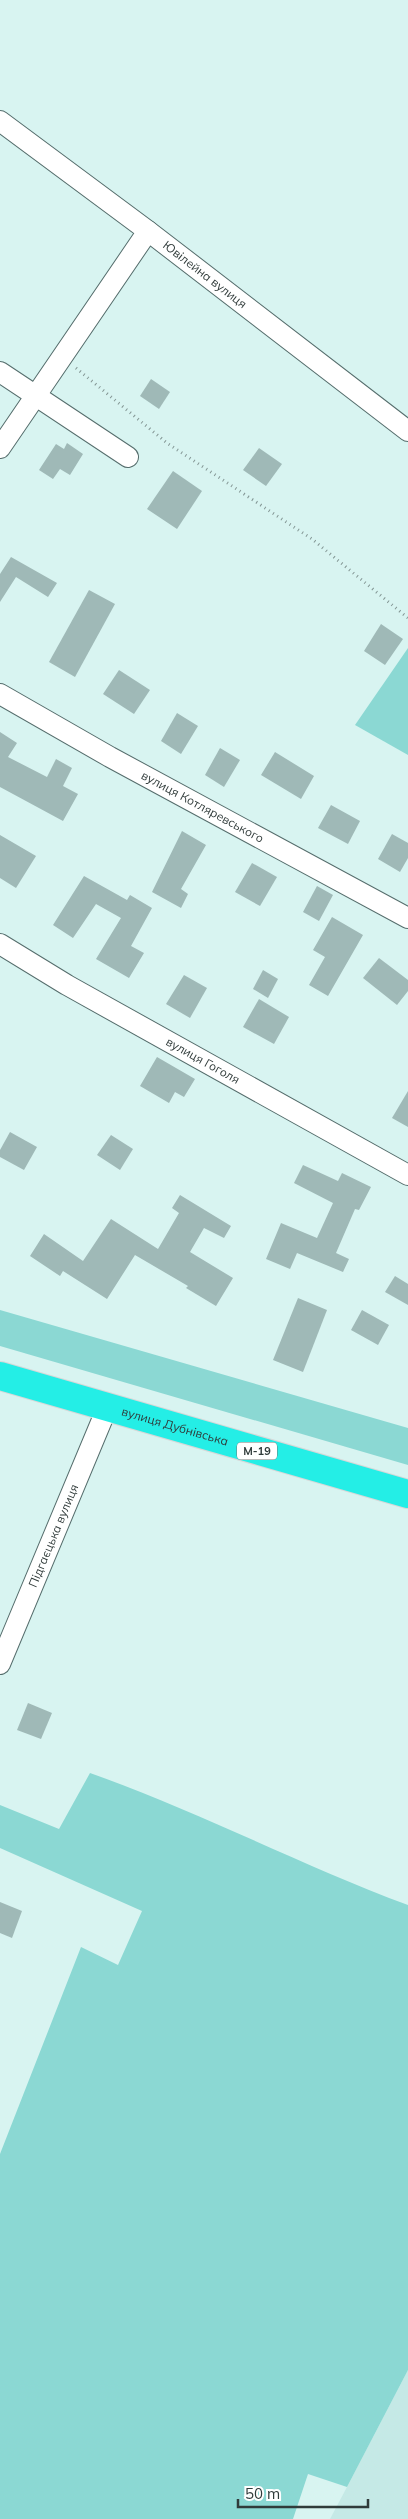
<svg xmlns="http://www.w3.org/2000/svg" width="408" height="2519" viewBox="0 0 408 2519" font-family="Mulish,sans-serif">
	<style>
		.built { fill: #c5e9e6 }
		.green { fill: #8bd8d3 }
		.building { fill: #9fb9b7 }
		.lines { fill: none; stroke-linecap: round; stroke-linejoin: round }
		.street-casing { stroke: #556d6c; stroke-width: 22 }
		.highway-casing { stroke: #d6d8d8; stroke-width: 30 }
		.path { stroke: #839694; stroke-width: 3; stroke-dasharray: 1 4; stroke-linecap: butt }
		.street { stroke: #fff; stroke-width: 20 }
		.highway { stroke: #24eee6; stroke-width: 28 }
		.labels { text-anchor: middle; stroke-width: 4; stroke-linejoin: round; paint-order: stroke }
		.shield { fill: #fff; stroke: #6e7675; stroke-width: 1 }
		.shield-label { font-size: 11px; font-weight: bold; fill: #303b3a }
		.street-label { font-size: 12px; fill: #303b3a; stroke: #fff }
	</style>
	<rect width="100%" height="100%" fill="#d8f4f1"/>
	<polygon class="built" points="408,2370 408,2519 330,2519 347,2487"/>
	<g class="green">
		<polygon points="408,648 408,755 355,725"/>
		<polygon points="0,1310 408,1428 408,1465 0,1346"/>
		<path d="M90,1773C198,1811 300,1865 408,1905V2370L347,2487L308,2474L293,2519H0V2154L81,1947L118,1965L142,1911L0,1848V1805L59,1829Z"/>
	</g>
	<g class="building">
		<polygon points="151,379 170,392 159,409 140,396"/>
		<polygon points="67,443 83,454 70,475 60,469 53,479 39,470 56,444 64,449"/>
		<polygon points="259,448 282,464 266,486 243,470"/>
		<polygon points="173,471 202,491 177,529 147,509"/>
		<polygon points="11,557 57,583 48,597 16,577 0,602 0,574"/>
		<polygon points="89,590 115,604 75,677 49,662"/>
		<polygon points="381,624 403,639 385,665 364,651"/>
		<polygon points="119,670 150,690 134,714 103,694"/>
		<polygon points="177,713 198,726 181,754 161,741"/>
		<polygon points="0,732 17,743 8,757 47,777 56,759 72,768 63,786 78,794 63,821 0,787"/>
		<polygon points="220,748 240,760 224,787 205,775"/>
		<polygon points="275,752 314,776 301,799 261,775"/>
		<polygon points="331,805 360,821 348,844 318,828"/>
		<polygon points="182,831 206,845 181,889 188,894 181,908 152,892"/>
		<polygon points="392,834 408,843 408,858 400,872 378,859"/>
		<polygon points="0,835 36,856 16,888 0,878"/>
		<polygon points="252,863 277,877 260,906 235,892"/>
		<polygon points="84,876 127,900 130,895 152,908 131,946 144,953 129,978 96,959 121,918 96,904 73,938 53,925"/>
		<polygon points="317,886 333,895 319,921 303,912"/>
		<polygon points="332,917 363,935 328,996 309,985 325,957 313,950"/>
		<polygon points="379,958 408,980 408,991 397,1005 363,978"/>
		<polygon points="263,970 278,979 268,998 253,989"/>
		<polygon points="184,975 207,988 190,1018 166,1004"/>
		<polygon points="259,999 289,1017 274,1044 243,1027"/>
		<polygon points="157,1057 195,1079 184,1097 175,1092 169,1103 140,1086"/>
		<polygon points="408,1091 408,1127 392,1118"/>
		<polygon points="10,1132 37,1147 24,1170 0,1157 0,1150"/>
		<polygon points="111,1135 133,1149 120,1170 97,1155"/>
		<polygon points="303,1165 338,1181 342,1173 371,1187 359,1210 355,1209 336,1253 349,1259 343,1272 297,1253 290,1269 266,1259 281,1223 317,1238 333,1203 294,1183"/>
		<polygon points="180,1195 231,1226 224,1238 204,1228 190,1252 233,1278 216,1306 186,1288 188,1286 135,1255 107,1299 63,1271 60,1276 30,1256 44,1234 83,1261 111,1219 158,1249 179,1213 172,1208"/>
		<polygon points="395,1276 408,1284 408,1305 385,1292"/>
		<polygon points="298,1298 327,1310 303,1372 273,1360"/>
		<polygon points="362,1310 389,1325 378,1345 351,1330"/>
		<polygon points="28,1703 52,1713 41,1739 17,1730"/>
		<polygon points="0,1902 22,1911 12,1938 0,1933"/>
	</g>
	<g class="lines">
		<g class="street-casing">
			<g id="street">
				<path id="s1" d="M0,121L148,231L408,431"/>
				<polyline points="0,372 128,457"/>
				<polyline points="0,448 148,231"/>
				<path id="s2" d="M0,694L110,757L408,918"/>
				<path id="s3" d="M0,944L67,985L408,1175"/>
				<path id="s4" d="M0,1664L107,1408"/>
			</g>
		</g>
		<g class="highway-casing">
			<g id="highway">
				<path id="s5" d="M0,1376L408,1494"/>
			</g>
		</g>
		<polyline class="path" points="76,368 167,443 312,539 408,618"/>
		<use href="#street" class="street"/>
		<use href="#highway" class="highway"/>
	</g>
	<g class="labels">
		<rect class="shield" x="237" y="1442.5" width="40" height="17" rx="4"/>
		<g class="shield-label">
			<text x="257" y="1455">М-19</text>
		</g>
		<g class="street-label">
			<text dy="4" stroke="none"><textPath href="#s1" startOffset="256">Ювілейна вулиця</textPath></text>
			<text dy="4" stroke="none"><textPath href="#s2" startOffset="232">вулиця Котляревського</textPath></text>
			<text dy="4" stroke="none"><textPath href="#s3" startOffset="234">вулиця Гоголя</textPath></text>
			<text dy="4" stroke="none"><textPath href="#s5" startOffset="182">вулиця Дубнівська</textPath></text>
			<text dy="4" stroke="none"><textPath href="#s4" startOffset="139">Підгаєцька вулиця</textPath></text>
		</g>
	</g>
	<path d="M238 2499v8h130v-8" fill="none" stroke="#303b3a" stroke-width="2.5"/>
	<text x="245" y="2499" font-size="15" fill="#303b3a" stroke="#ffffff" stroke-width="4" paint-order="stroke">50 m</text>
</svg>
